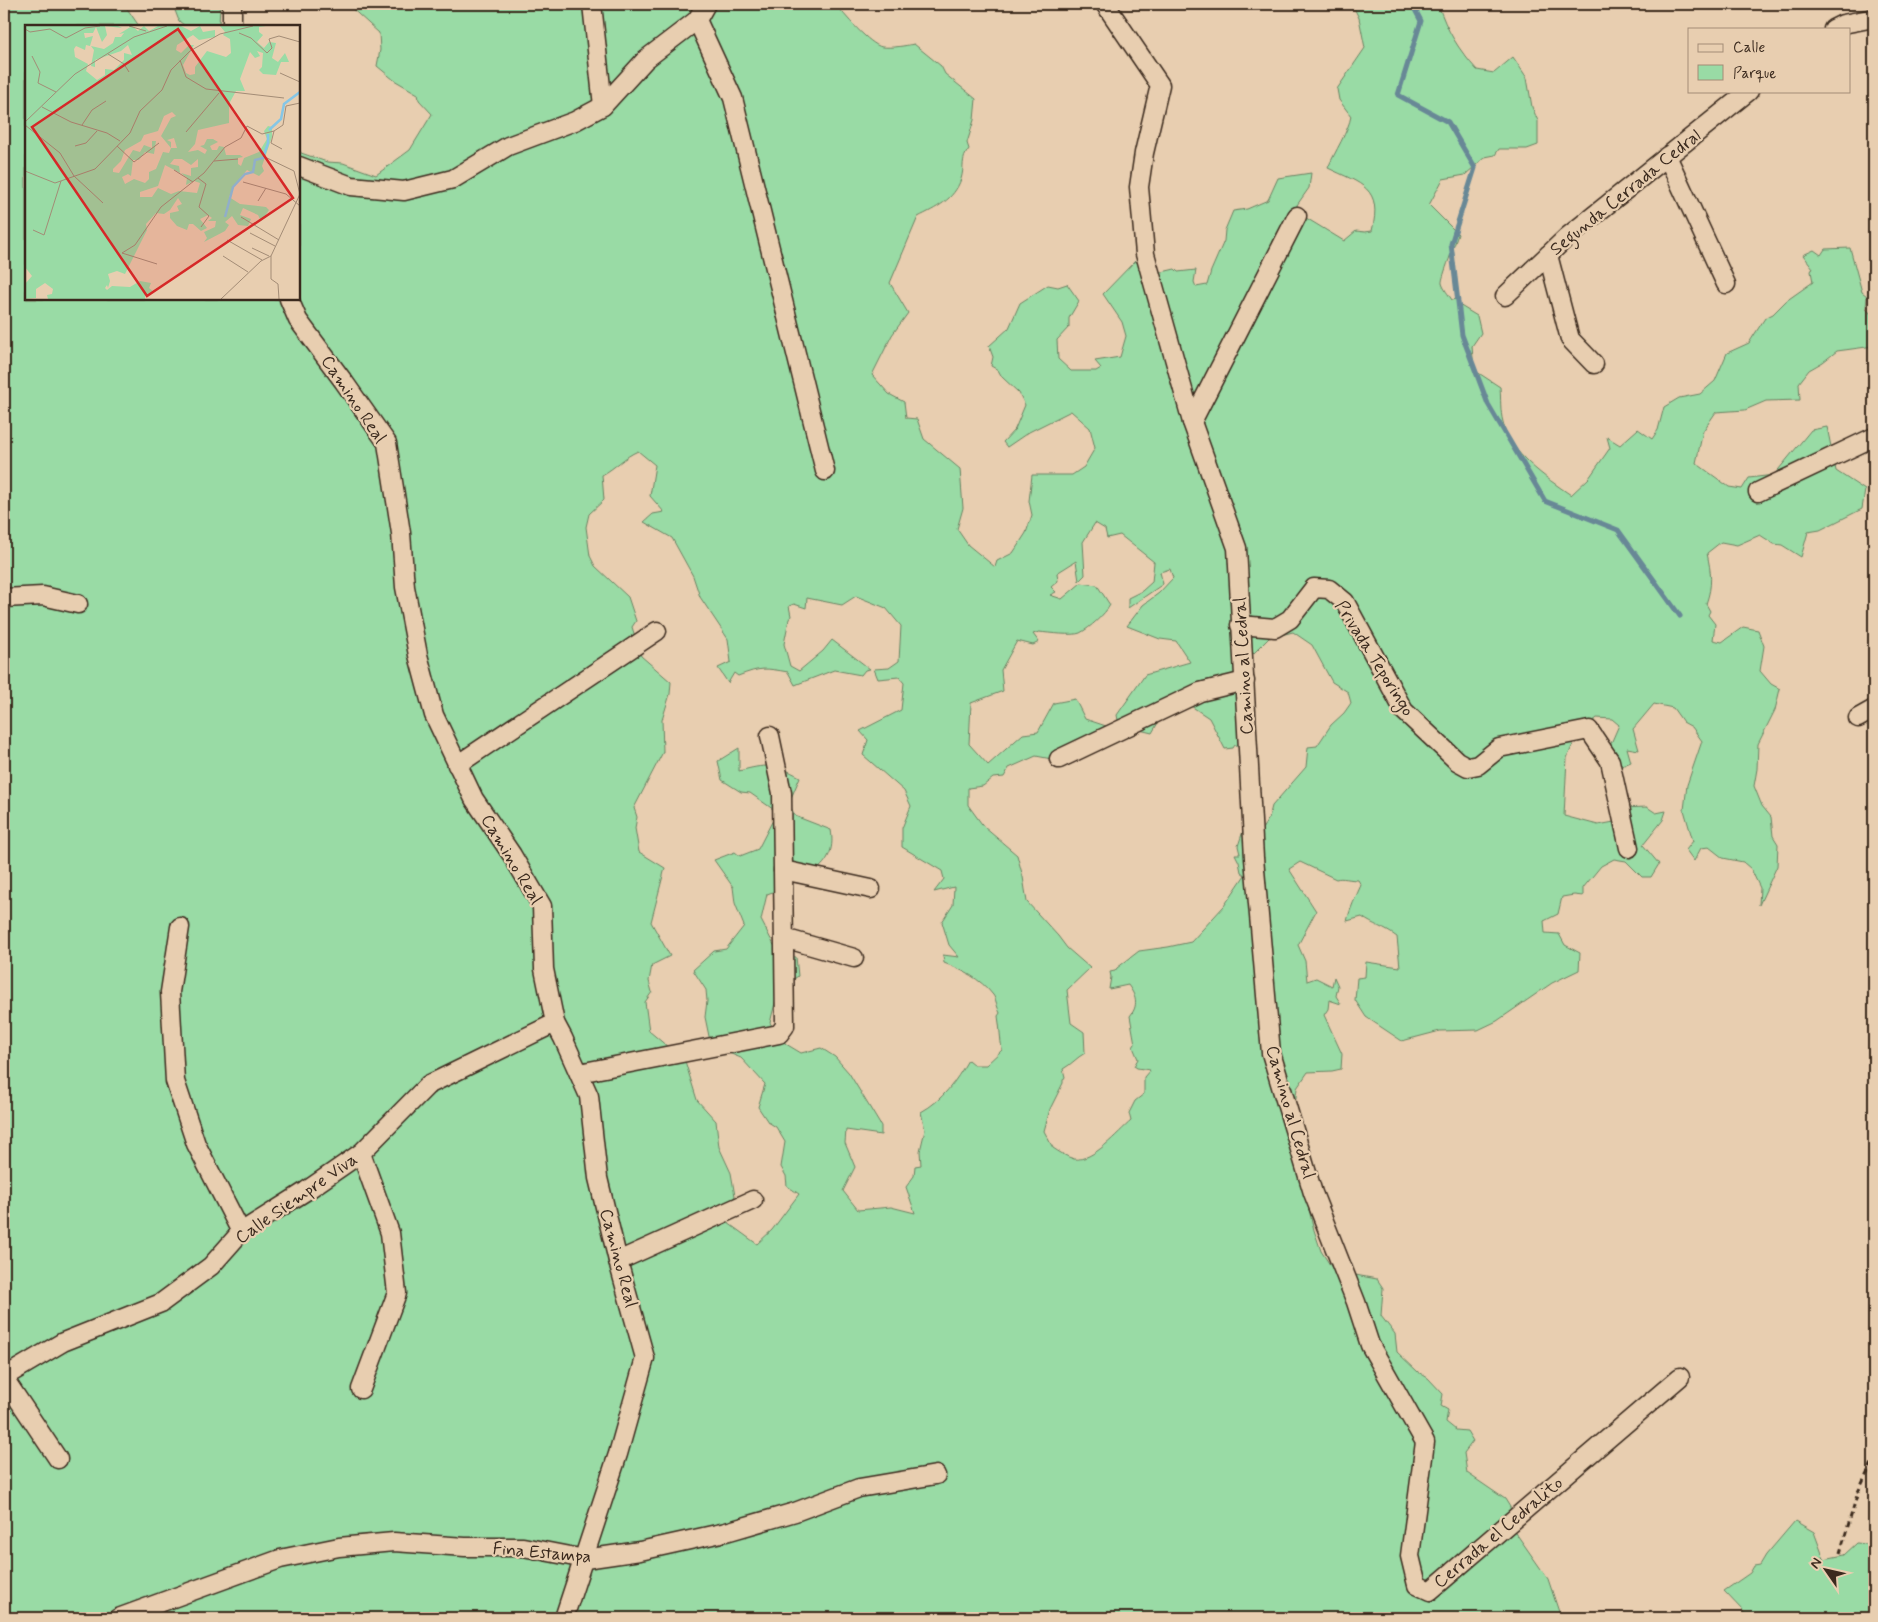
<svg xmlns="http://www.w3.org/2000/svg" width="1878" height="1622" viewBox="0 0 1878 1622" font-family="Mynerve,sans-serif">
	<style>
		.green { fill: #99dba5; stroke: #6a8262; fill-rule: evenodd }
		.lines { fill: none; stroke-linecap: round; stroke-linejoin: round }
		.stream { stroke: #678896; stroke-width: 5 }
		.minor-casing { stroke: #3b2a1e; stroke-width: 21 }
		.path { stroke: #3b2a1e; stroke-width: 3; stroke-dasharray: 5 4; stroke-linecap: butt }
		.minor { stroke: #e8ceb0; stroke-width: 18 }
		.labels { text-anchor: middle; stroke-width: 4.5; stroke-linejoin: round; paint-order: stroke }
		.street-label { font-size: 18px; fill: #3b2a1e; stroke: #e8ceb0 }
		.inset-river { fill: none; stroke: #85c6e6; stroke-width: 2.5 }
		.inset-road { fill: none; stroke: #a38c76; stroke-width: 1 }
		.view { fill: #d62828; fill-opacity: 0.15; stroke: #d62828; stroke-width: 2.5 }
		.inset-edge { fill: none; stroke: #3b2a1e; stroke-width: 2.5 }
	</style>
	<rect width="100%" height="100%" fill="#e8ceb0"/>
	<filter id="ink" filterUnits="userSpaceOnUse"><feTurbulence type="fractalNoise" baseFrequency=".02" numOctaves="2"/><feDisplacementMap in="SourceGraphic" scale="10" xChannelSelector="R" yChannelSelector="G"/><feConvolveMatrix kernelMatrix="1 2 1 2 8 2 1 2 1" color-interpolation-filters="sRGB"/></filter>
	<g filter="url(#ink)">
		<g class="green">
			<path d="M4,4H124L139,26H26V299H299V150L301,153L327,162L343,163L376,175L410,150L432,114L419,100L418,94L394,80L377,66L380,50L379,33L347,4H836C843,14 870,45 882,47C892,48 904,46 914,44L941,66L945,74L976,99L974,120L967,143L969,149C960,160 965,167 961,179C954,200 936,208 918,217L890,283L908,313L892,335L872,375L889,394L904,402L906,418L917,419L924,439L960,469L963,508L957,529L968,545L995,567L997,561L1013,553L1026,533L1032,515L1029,501L1032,475H1072L1084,467L1095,448L1090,428L1071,411L1029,432L1007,447L1003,442L1015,429L1025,405L1019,393L1002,377L998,370L991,366L993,357L989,346L1009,328L1020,303L1048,285L1058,287L1067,284L1079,301L1069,318V327L1057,340L1058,359L1071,371H1096L1101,368L1095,361L1120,357L1126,336L1122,322L1103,294L1135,261L1141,265L1162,272L1175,269L1178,272L1196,270L1194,282L1196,287L1207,285L1211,271L1224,241L1225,230L1233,211L1247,209L1268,200L1278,178L1311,173L1309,188L1297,205L1298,213L1344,241L1356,231L1365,232L1372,231C1383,187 1361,184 1328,168C1334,153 1349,130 1351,116L1339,100L1337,89L1365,48L1359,18L1352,4H1438C1447,31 1458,49 1477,70L1494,73L1513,57L1527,78L1532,107L1538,121V145L1527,149H1499L1495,155L1485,157L1465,175L1443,179L1429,205L1458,234C1456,242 1441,278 1442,283C1443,288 1449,295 1452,300L1458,299L1459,305L1477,316L1481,333L1472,346L1474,370L1500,387C1501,399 1500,411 1503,422C1509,453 1546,478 1571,495L1589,478L1610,448L1607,437L1620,445L1638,429L1652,439L1658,430L1664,407L1679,398L1700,394L1715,381L1727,353L1749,343L1765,318L1773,314L1786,301L1813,282L1811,271L1813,268L1803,255L1814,250L1821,255L1825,249L1850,248L1862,292L1867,296L1866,308L1874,318V346L1837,351L1823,362L1809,370L1799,383L1800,400L1766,401L1745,410L1716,412L1703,431L1696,463L1729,487L1742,489L1749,478L1774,475L1811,430L1827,427L1836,471L1865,490L1862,509L1820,530L1808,532L1801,557L1782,545L1774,544L1760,535L1737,545L1721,542L1707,553C1711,573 1713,584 1706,604L1710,611L1708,615L1715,624L1713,640L1722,642L1743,627L1758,630L1764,646L1760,671L1771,684L1780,689L1775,710L1758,744L1757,769L1754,786L1762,806L1771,817L1773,836L1778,844L1777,866L1759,905L1760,888L1751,869L1743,862L1723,858L1709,847L1701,848L1694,861L1686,850L1693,841L1684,810L1687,785L1702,741L1692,727L1683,722L1673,708L1654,704L1633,729L1639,750L1627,748L1631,762L1617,768L1609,748L1619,725L1612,719L1597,718L1592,722L1594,729L1578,733L1567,758L1564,816L1598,825L1614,822L1622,808L1647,807L1656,813L1666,811L1663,820L1643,845L1659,864L1651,877H1642L1626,861L1614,859L1601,866L1583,888V896L1574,895L1562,897L1558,914L1544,921L1545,933L1559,934L1565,945L1580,953L1579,970L1552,983L1497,1021L1478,1030L1440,1031L1402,1041L1366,1017L1355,1000L1357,978L1365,977L1366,962L1400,967L1397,937C1385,928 1373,925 1362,917L1347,921C1350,908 1356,897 1361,885L1358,880C1350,880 1342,877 1336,879L1300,862L1289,869L1316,911L1298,945L1305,961L1307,981L1316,978L1332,986L1334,977L1338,986L1336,996L1341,1004L1329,1000L1328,1009L1324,1015L1342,1054L1341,1069L1332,1071L1308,1072L1297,1088L1295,1106L1304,1189L1314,1230L1321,1251L1334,1271L1377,1279L1383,1288L1381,1316L1395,1334L1397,1352L1418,1372L1428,1378L1443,1394L1441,1406L1448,1410L1446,1422L1456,1430L1467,1431L1473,1441L1464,1453L1467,1473L1505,1499L1510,1507L1513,1529L1548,1579L1561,1618H4ZM638,451L655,465L650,496L664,512L653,514L644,522L672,538L693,576L700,597L728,639L731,662L718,668L728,683L734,673L738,676C761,667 765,668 788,672L795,685L834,670L861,675L865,670L870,669L832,640L823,651L799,671L790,666L784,644L789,619L791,616L789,606L794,604L806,608L807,598L842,605L856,596L886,608L901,626L899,661L889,668L874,669L878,679L899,677L904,683L901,710L860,731L868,740L863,755L904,791L911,806L902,828V847L942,871L944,879L934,892L954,887L953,905L942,922L949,945L959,957L943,955L944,963C962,970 980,978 993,995C996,999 997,1007 1000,1013L998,1016C1000,1028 1000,1038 1002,1050L986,1065H974L968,1060C956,1081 943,1100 921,1112L925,1130L920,1151L921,1165L915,1166L914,1176L906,1187L915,1213L891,1207L858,1210L843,1191L855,1167L845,1143L846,1130L881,1135V1126L849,1073L835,1057L821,1048L801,1053L786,1044L770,1023L778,991L798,976L796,957L779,955L761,920L767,894L781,889L791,881L803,884C808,876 810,876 817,870C830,859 834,847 831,830L795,816L789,803L800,777C775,763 765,764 739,771V748L718,761L722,780L741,792L750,793L777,812L758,849L740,856L735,852L714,860L733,887L735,903L744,926L726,949L714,951L693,970L706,990L707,1001L705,1017L711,1046L741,1058L765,1084L758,1107L768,1122L776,1127L785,1142L781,1167L786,1176L787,1186L799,1194L772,1230L757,1244L728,1223L731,1202L735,1196L731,1173L719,1147L716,1121L697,1100L681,1048L668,1047L649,1031L645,1002L652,992L649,981L652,965L670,956L651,922L665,868L639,852L635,828L637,817L634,808L663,752L662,720L670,694L671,682L641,656L632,627L636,621L628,597L595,566L590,556L586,527L589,514L604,500L602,475C615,468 624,457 638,451ZM1095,523L1105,529L1107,538L1120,535L1154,562L1152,582L1142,591L1128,598V608L1163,584L1160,572L1170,569L1173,578L1159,593L1143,605L1127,626L1160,639L1176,641L1190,662L1145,675L1117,715L1119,725L1152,733L1166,709L1188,704L1209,718L1225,749L1233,748L1235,745L1244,746L1245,662L1269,638L1293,632L1312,645L1332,682L1348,692L1351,703L1344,713L1331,725L1317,746L1308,747L1306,767L1272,806L1269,818L1257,837L1244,828L1238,846L1240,854H1235L1239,862L1241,872L1245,875L1224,906L1191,942L1168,947L1139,951L1117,968L1115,971L1110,972L1111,977L1109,989L1128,985C1136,996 1139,1005 1130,1016L1135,1044L1133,1047L1138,1059L1134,1066L1137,1068L1150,1070L1144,1077V1094L1135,1101L1129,1113L1131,1121C1118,1132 1093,1162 1074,1159C1067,1157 1059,1152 1053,1148L1044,1131L1050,1109L1063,1083V1080L1065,1077L1063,1069C1072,1064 1076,1058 1085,1053L1084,1032L1071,1023L1067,990L1090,968L1067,948L1058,936L1027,902L1023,877L1017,855L984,827L968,805V788L983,786L993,778L1004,777L1009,768L1036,756L1062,761L1112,728L1085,719L1075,699L1054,703L1038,732L1023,734L988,765L969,744L971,703L1003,691L1001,670L1017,641L1033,645L1039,642L1033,634L1039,632C1049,633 1073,636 1080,633C1090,628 1105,614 1110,605L1097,585L1081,583L1062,599L1050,595L1056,592L1051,587L1058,581L1057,573L1076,561L1079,581L1085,575L1083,542Z"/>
			<polygon points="182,4 220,4 219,26 185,26 179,21 173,5"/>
			<polygon points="1795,1521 1814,1532 1824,1559 1844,1555 1857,1543 1874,1545 1874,1610 1864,1618 1743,1618 1744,1612 1724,1591 1750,1573 1754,1566 1760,1565 1766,1555"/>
		</g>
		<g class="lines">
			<polyline class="stream" points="1412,4 1421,21 1398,95 1448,122 1475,168 1451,244 1462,335 1488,404 1545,501 1618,530 1680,616"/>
			<g class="minor-casing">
				<g id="minor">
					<polyline points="592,4 603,106"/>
					<polyline points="1105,4 1160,85 1144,153 1139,187 1145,254 1192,422 1237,548 1254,858 1271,1053 1313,1193 1356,1302 1370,1345 1425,1442 1410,1556 1417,1585 1430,1591 1680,1377"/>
					<polyline points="697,20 733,98 825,471"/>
					<polyline points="232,26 232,4"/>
					<polyline points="1833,29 1843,24 1874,18"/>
					<polyline points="1667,156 1726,284"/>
					<polyline points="299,166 351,186 404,191 453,179 508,146 575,121 603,106 646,59 697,20 706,4"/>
					<polyline points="1548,255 1570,339 1594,364"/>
					<polyline points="1505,296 1567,237 1749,91"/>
					<polyline points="289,299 298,320 344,382 387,443 401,533 405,587 418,655 434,715 474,799 512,855 542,906 544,969 555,1023 563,1038 589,1096 598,1178 618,1261 645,1358 618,1454 564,1618"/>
					<polyline points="1192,422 1297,216"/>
					<polyline points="1758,492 1874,437"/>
					<polyline points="4,598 43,596 78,604"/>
					<polyline points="1240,625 1275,628 1290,619 1314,588 1329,589 1345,602 1404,711 1457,761 1468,767 1478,765 1499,748 1589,730 1610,761 1629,848"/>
					<polyline points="1858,718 1874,709"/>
					<polyline points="1059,759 1200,692 1245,681"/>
					<polyline points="457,765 657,631"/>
					<polyline points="783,870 871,889"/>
					<polyline points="180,927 170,992 175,1081 196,1144 241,1232"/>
					<polyline points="784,938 854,958"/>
					<polyline points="579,1073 779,1034 785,1026 782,793 770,736"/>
					<polyline points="361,1153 390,1233 397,1293 361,1389"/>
					<polyline points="618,1261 753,1200"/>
					<polyline points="4,1377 63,1342 161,1303 211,1266 241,1232 306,1191 361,1153 428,1085 555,1023"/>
					<polyline points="4,1378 58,1459"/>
					<polyline points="118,1618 280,1559 339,1547 394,1542 465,1547 523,1547 585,1559 640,1551 726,1532 795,1512 859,1488 936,1475"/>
				</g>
			</g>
			<polyline class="path" points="1840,1553 1858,1492 1874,1459"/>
			<use href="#minor" class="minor"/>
		</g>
	</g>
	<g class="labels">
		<g class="street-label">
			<text transform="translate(1625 192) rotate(-39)" y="6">Segunda Cerrada Cedral</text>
			<text transform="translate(354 399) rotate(56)" y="6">Camino Real</text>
			<text transform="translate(1375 658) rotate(58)" y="6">Privada Teporingo</text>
			<text transform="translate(1243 666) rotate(-93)" y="6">Camino al Cedral</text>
			<text transform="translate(512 859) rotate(59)" y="6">Camino Real</text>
			<text transform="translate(1291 1112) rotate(74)" y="6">Camino al Cedral</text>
			<text transform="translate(296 1198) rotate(-35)" y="6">Calle Siempre Viva</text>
			<text transform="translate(619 1258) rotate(75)" y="6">Camino Real</text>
			<text transform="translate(1498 1532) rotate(-40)" y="6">Cerrada el Cedralito</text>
			<text transform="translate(542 1552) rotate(5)" y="6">Fina Estampa</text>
		</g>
	</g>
	<g transform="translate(25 25)">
		<rect width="275" height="275" fill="#e8ceb0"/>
		<path d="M0,1H93L97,3L80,1L82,10L77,17L71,2L68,8H59L60,13L68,11L65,21L61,20L60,25L51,21L49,24L50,32L63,39L61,46L72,55L80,50V44L89,45L99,35V28L107,30L103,20L96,26L70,35V42L66,41L69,25L66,21L79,24L88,18L90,12H96L99,8L94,9L107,1L113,6L119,1L124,6L133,1H156L166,6L175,1L178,7L190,5V12L174,15L168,10L152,20L151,25L156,28L164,20H169L158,40L161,48L165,50L170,49V42L182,26L201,32L206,28L205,14L198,10L200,7L195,1H241L234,2V7L238,10L232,17L239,23L244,17L251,18L247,33L253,37L260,28L264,37H256L251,50L238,49L234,45L237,42L238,28L232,26L235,31L230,33L225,27L215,54L220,66H211L204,79V98L173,105L170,119L163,127L173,125L180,129L182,125L175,121L179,120L182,114H188L193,117L185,121L187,125H192L194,121L199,122L201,130H215L218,132L213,133V139L216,141L219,133L234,127L242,114L239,106L243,101L247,102V112L237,141L239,146L234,151L222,145L210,159L204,172L215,179L241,182L244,185L238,194L236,196L233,190L218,183L215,190L226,194L223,201L213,200L207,191L200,197L204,200L200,206L179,217L182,213L179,207L190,202L191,196H183L187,193L183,190L175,194L182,203L176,206L168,199H164L162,205L152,201L145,193V188L154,186L152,181L157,179L153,173L145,185L139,189L131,188L121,199L122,205L100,249L92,246L83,249L85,256L83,263L82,260L80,263L82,265L87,261L105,262L115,256L126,258L124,263L129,267L120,270V274H23L22,270L27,269L28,264L20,258L11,264V273L0,274V259L7,251L0,242ZM147,87L151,91L146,93L136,111L146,123V117L142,115L149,113L152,123H146L144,128L138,127L131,144L124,147V154L120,158L109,154L100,159L97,152L103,149L106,151L108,135H114L120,127L129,129L131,116H127V123L119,120L115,127L108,125L94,148L88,147V144L96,136L100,125L116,116L119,110L133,106L139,91ZM149,134H157L166,140L173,134V142L166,143V151L156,148L162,153L161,160L169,156L175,158L172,168L154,166L146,169L133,163L127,172H115V167L133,161L140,140L155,148L154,141L145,139Z" fill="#99dba5" fill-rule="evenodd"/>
		<path class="inset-river" d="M244,105L256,94L259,79L275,67M200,192L208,162L220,149L228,147L230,135L238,133L243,118V109"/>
		<path class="inset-road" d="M104,1L121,6M0,4L5,7L25,4L41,13L60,3L75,1M214,8L226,13L242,28L247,23L244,14L254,11L275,17M83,29L99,39L104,47M7,31L15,47L13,58L31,67M155,35L161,52L181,64L259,73M255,48L275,57M17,82L46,97L82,108L95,116M0,97L50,49L109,12L142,1M0,100L35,128L49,151L78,178M57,100L67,85L81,76M249,106L246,118L257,124M161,107L194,68M50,121L61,118L72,106M92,121L109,137L134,118M242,133L269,146L275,169M189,136L213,134M149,145L168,157M0,146L30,158L70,144L105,108L115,86L137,65L146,45L165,26L195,9L228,1M173,153L181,159L174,182L184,191L176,202M218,157L261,169L275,181M233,176L241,163M216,192L254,215M8,205L19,210L36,156M225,208L250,221M202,215L237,235M227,223L244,231M198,231L223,247M132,239L97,228L110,220L136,182L179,148L200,122L216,113L222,101L237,109L249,106L258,100L261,81L275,78M196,274L236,236L246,231M254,274L253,259L246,254V231L275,169"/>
		<path class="view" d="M153,4L268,173L122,271L7,102Z"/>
		<rect width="275" height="275" class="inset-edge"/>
	</g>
	<rect width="1878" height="1622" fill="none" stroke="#e8ceb0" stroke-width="20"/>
	<rect x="10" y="10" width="1858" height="1602" fill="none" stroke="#3b2a1e" stroke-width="2" filter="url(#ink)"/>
	<rect x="1688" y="28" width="162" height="65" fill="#e8ceb0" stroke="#a38c76"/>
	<rect x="1698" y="44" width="25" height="8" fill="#e8ceb0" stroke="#a38c76"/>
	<text x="1733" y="52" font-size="15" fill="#3b2a1e">Calle</text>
	<rect x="1698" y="65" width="25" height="15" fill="#99dba5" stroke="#a38c76"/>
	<text x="1733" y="78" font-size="15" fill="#3b2a1e">Parque</text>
	<g transform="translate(1826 1570) rotate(304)" stroke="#e8ceb0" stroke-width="4" paint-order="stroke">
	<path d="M0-4L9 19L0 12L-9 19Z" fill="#3b2a1e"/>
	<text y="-8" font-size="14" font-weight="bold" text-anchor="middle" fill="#3b2a1e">N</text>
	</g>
</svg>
